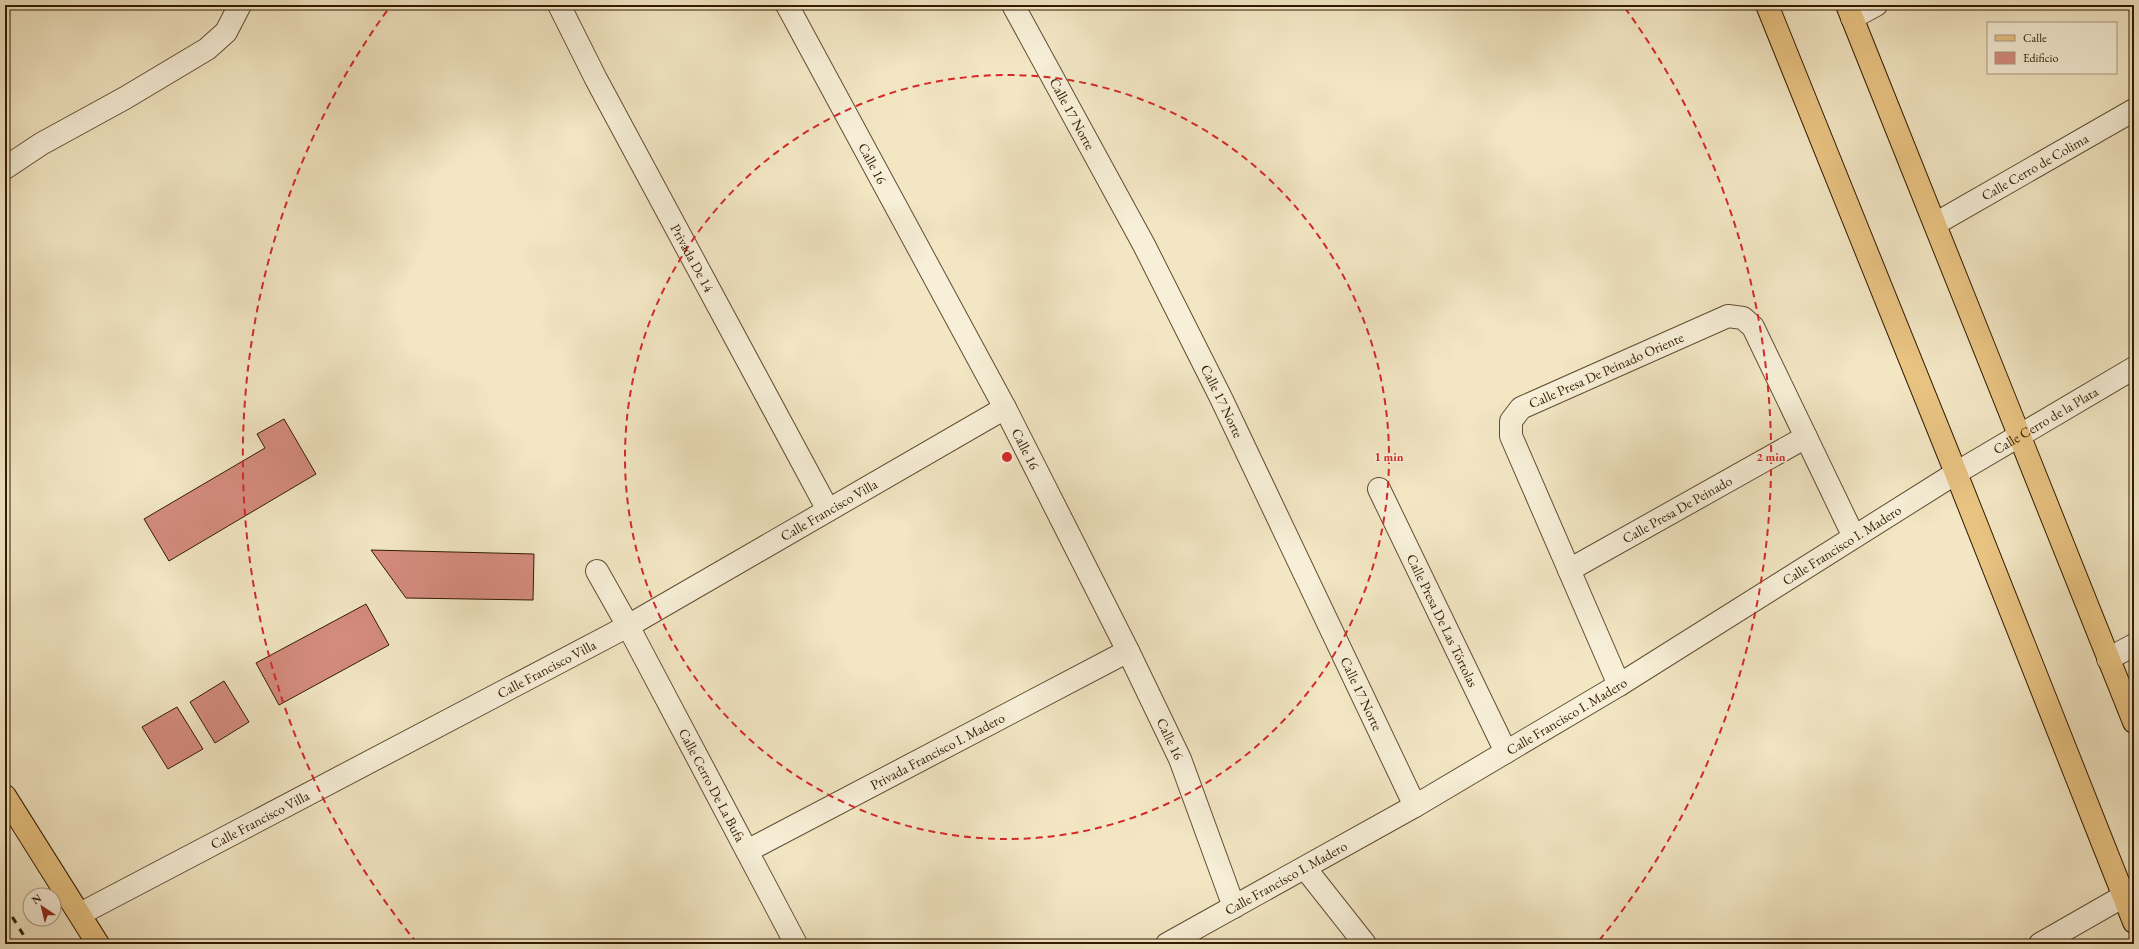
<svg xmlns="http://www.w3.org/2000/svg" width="2139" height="949" viewBox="0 0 2139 949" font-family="'EB Garamond',serif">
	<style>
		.building { fill: #d58c7e; stroke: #321a02 }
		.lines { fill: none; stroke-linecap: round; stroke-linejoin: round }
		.minor-casing { stroke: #624d32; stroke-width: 24 }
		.major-casing { stroke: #321a02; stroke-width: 24 }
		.minor { stroke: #f7efd8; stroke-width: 22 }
		.major { stroke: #e9c382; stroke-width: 22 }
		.rail { stroke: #321a02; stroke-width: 3; stroke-dasharray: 7 7; stroke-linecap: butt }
		.ring { fill: none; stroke: #d62828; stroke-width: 2; stroke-dasharray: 7 5 }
		.labels { text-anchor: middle; stroke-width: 3; stroke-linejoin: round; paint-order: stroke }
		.street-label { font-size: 14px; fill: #321a02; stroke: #f7efd8 }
		.centre { fill: #d62828; stroke: #f7efd8; stroke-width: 2 }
		.ring-label { font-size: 12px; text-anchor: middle; font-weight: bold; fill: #d62828; stroke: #f7efd8; stroke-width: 3; stroke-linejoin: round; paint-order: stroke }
	</style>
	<rect width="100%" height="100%" fill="#f2e6c3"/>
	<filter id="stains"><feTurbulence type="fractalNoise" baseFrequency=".005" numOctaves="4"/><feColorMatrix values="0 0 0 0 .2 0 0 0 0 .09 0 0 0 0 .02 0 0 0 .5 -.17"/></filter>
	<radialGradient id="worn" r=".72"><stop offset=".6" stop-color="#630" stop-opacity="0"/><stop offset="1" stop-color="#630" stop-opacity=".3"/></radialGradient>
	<g class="building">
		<polygon points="284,419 316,474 169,561 144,519 265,448 257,434"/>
		<polygon points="371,550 534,554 533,600 406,598"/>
		<polygon points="366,604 389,645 279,705 256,663"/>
		<polygon points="224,681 249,722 215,743 190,702"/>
		<polygon points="177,707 203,749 168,769 142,727"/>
	</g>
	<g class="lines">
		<g class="minor-casing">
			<g id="minor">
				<path id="s1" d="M559,5L596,79L828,510"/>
				<path id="s2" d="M787,5L1005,408L1128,651L1180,759L1234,907"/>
				<path id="s3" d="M1013,5L1144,245L1221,398L1415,806"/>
				<polyline points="1852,18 1876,5"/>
				<polyline points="5,168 41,144 125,98 207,49 226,32 240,5"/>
				<path id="s4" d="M1935,224L2134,110"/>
				<path id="s5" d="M1379,489L1506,752"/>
				<path id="s6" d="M1569,570L1806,437"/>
				<path id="s7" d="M597,571L628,626L796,944"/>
				<polyline points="2108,659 2134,645"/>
				<path id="s8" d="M1619,685L1511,436V421L1521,408L1728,316L1743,318L1753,327L1854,537"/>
				<path id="s9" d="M747,851L1128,651"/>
				<polyline points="1305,868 1365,944"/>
				<path id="s10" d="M80,914L628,626L1005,408"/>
				<path id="s11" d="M1167,944L1415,806L1506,752L1619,685L1956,473L2134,368"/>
				<polyline points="2040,944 2124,896"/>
			</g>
		</g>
		<g class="major-casing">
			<g id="major">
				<polyline points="1767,5 1956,473 2134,922"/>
				<polyline points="1847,5 2134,722"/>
				<polyline points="5,796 98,944"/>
			</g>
		</g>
		<use href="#minor" class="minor"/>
		<use href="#major" class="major"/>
		<polyline class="rail" points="5,905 29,944"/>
	</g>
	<g class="ring">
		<circle cx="1007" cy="457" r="382"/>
		<path d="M417 943A764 764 0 0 1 389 8M1625 8A764 764 0 0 1 1597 943"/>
	</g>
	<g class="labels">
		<g class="street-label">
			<text dy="5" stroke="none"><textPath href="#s3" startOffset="124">Calle 17 Norte</textPath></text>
			<text dy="5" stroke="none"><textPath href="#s2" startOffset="180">Calle 16</textPath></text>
			<text dy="5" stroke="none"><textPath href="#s4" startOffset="115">Calle Cerro de Colima</textPath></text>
			<text dy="5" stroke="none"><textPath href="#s1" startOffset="286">Privada De 14</textPath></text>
			<text dy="5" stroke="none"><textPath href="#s8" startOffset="396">Calle Presa De Peinado Oriente</textPath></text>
			<text dy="5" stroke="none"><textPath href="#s3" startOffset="448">Calle 17 Norte</textPath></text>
			<text dy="5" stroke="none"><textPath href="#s11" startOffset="1023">Calle Cerro de la Plata</textPath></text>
			<text dy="5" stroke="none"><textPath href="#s2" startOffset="504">Calle 16</textPath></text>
			<text dy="5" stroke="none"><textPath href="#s10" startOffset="851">Calle Francisco Villa</textPath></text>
			<text dy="5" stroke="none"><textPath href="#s6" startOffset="124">Calle Presa De Peinado</textPath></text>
			<text dy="5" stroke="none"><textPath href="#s11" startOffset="784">Calle Francisco I. Madero</textPath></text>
			<text dy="5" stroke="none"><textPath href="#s5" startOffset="146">Calle Presa De Las Tórtolas</textPath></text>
			<text dy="5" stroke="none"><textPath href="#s10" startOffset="527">Calle Francisco Villa</textPath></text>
			<text dy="5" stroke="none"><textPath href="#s3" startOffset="772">Calle 17 Norte</textPath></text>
			<text dy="5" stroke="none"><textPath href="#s11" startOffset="460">Calle Francisco I. Madero</textPath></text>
			<text dy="5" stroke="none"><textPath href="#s2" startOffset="828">Calle 16</textPath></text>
			<text dy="5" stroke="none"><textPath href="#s9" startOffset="215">Privada Francisco I. Madero</textPath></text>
			<text dy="5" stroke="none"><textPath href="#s7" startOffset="243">Calle Cerro De La Bufa</textPath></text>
			<text dy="5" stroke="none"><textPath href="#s10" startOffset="203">Calle Francisco Villa</textPath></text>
			<text dy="5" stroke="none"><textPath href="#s11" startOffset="136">Calle Francisco I. Madero</textPath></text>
		</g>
	</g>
	<circle cx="1007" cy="457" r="6" class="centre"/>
	<g class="ring-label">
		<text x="1389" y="461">1 min</text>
		<text x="1771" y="461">2 min</text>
	</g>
	<rect width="2139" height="949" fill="none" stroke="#f2e6c3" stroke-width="20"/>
	<rect x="6" y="6" width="2127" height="937" fill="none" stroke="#321a02" stroke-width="2"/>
	<rect x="10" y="10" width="2119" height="929" fill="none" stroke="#321a02"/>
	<rect x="1987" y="22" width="130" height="52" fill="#f7efd8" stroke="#a89a82"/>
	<rect x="1995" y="35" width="20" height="6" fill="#e9c382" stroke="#a89a82"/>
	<text x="2023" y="42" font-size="12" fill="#321a02">Calle</text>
	<rect x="1995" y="52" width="20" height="12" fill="#d58c7e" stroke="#a89a82"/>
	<text x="2023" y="62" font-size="12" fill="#321a02">Edificio</text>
	<g transform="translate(42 907) rotate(325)"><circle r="19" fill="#f7efd8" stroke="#a89a82"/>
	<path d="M0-3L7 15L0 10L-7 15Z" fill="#8f2418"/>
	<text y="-6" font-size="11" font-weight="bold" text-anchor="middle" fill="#321a02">N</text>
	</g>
	<rect width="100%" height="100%" filter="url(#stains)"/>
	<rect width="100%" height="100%" fill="url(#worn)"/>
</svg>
